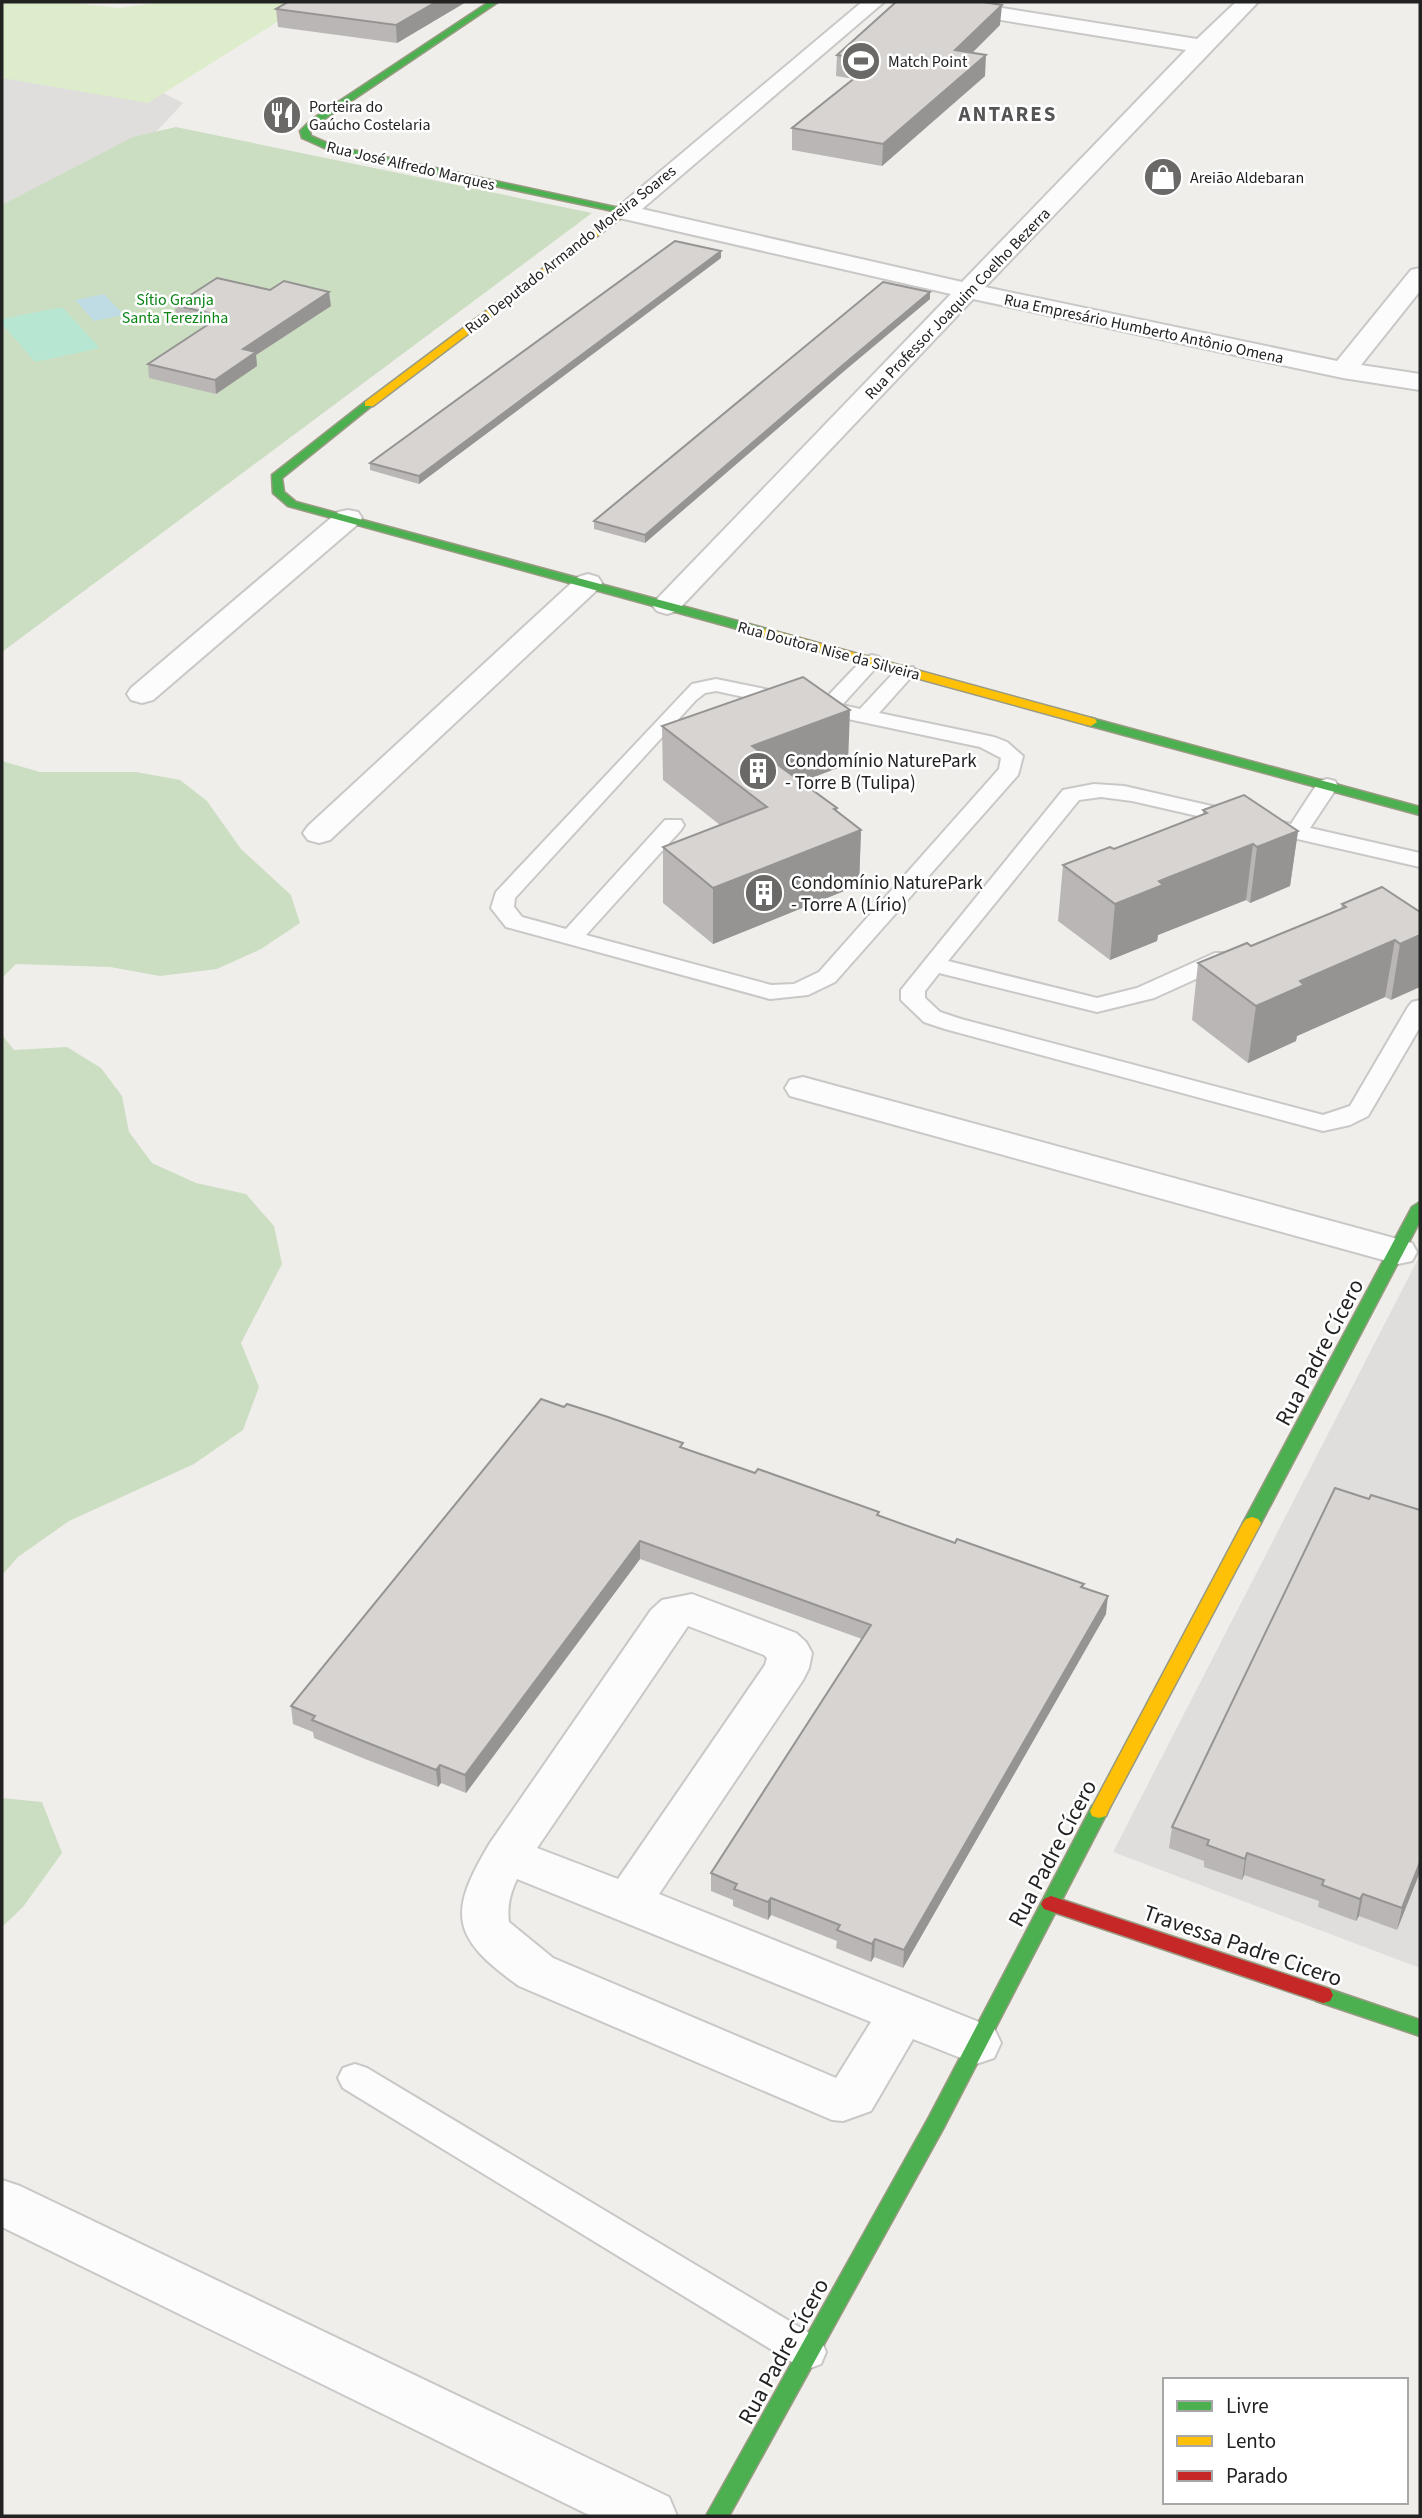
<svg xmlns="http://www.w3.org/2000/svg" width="1422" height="2518" viewBox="0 0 1422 2518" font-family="'Source Sans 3',sans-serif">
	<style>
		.residential { fill: #dfdedc }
		.grass { fill: #ddeccb }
		.forest { fill: #cbdec1 }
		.pitch { fill: #b7e6d2 }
		.water { fill: #bfdbe3 }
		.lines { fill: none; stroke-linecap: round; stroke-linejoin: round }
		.lane-casing { stroke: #c9c8c7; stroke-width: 4 }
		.street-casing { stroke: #c9c8c7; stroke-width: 4 }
		.fast-casing { stroke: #999a82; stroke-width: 3 }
		.slow-casing { stroke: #999a82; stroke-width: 3 }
		.jam-casing { stroke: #999a82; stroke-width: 3 }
		.lane { fill: #fdfcfc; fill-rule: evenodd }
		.street { fill: #fdfcfc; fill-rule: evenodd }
		.fast { fill: #4caf50; fill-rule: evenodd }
		.slow { fill: #ffc107; fill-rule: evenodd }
		.jam { fill: #c62828; fill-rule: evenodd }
		.wall { fill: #b9b6b5 }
		.shaded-wall { fill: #969493 }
		.building { fill: #d7d4d2; stroke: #969493; stroke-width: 2 }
		.labels { text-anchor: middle; stroke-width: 5; stroke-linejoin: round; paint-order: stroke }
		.far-poi-label { font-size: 16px; fill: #222; stroke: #fff; text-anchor: start }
		.far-street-label { font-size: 16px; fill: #222; stroke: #fff }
		.far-park-label { font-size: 16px; fill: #0c8416; stroke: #fff }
		.poi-label { font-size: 19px; fill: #222; stroke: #fff; text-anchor: start }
		.far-district-label { font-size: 21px; font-weight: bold; letter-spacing: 2px; fill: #555; stroke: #fff }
		.near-street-label { font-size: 23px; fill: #222; stroke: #fff }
	</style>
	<rect width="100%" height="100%" fill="#f0eeeb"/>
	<g class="residential">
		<polygon points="2,12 183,103 73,221 2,243"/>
		<polygon points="1420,1255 1420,1968 1113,1852"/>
	</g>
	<polygon class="grass" points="2,2 67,2 119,8 161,2 309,2 148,103 2,78"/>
	<g class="forest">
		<polygon points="176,127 592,213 2,652 2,205 133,137"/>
		<polygon points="2,761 40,772 136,772 180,780 207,801 241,849 291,895 300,923 261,949 217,969 160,976 110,967 16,964 2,978"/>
		<polygon points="2,1035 14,1050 67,1047 101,1068 122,1096 129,1132 152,1163 196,1183 246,1194 274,1226 282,1264 241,1343 259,1387 243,1430 194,1464 69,1521 18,1557 2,1575"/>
		<polygon points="2,1798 42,1802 62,1853 23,1907 2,1927"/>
	</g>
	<polygon class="pitch" points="62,307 100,348 35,362 2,324 2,319"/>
	<polygon class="water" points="104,294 124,315 94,321 75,300"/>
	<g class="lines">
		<g class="lane-casing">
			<g id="lane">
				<path d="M872,655L879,657L882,661L842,705L860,709L899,667H913L916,671L913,675L879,713L994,737L1007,742L1023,756L1018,775L835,982L808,995L770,999L506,927L491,908L496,892L692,684L716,679L823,701L865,657ZM716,691L980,747L1001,758L999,769L819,972L794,984L771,985L586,935L681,830L684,825L681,820H665L566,929L522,917L514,907L515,898L696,700L705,693Z"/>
				<polygon points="1327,779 1335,781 1338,786 1310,828 1420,853 1420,867 1132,801 1101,797 1079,800 948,961 1097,998 1137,988 1215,953 1231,953 1235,958 1231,963 1154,998 1097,1012 939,973 925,991 925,998 940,1012 961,1019 1323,1115 1350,1106 1408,1007 1412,1002 1420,1000 1420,1027 1368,1116 1350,1125 1323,1131 945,1029 924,1022 901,1000 901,990 905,985 1063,790 1094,784 1124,786 1291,824 1319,781"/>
				<polygon points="355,2064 367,2068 821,2340 826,2352 821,2364 808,2369 795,2364 343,2088 338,2078 343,2068"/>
			</g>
		</g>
		<g class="street-casing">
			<g id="street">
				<polygon points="862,2 884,2 642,209 962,282 1186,50 927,8 920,6 917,2 964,2 1197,39 1236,2 1258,2 985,287 1337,361 1411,270 1420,268 1420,291 1361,365 1420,374 1420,390 1343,378 973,299 677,611 667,614 657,611 652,605 657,599 951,294 624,219 616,217 612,212"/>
				<polygon points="348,510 358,512 362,518 358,524 153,700 142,703 131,700 127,694 131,688 338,512"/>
				<polygon points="588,574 598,577 602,583 598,589 330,840 319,843 308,840 303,833 308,826 578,577"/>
				<polygon points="803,1077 1412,1243 1417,1252 1412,1261 1398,1264 790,1096 785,1088 790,1080"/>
				<path d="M692,1594L796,1633L806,1642L812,1653L809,1668L803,1680L659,1894L994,2028L1001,2043L994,2058L976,2064L913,2039L871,2111L843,2121L832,2120L519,1986C450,1937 448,1913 490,1843L651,1610L662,1600ZM688,1626L764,1655L767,1658L765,1665L618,1879L537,1848ZM517,1879L871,2022L836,2078L553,1958L509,1922C507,1906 510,1894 517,1879Z"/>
				<polygon points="2,2180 20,2186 669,2497 677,2516 591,2516 2,2227"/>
			</g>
		</g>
		<g class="fast-casing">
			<g id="fast">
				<polygon points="489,2 498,2 317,124 310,131 311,136 334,146 624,209 627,210 627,214 331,151 302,138 300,131 311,120"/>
				<polygon points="365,402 374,404 282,478 284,492 296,502 771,630 773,633 767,637 763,636 288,506 273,493 272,475"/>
				<polygon points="1091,718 1420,807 1420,815 1087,725 1087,719"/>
				<polygon points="1420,1202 1420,1221 1261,1523 1258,1527 1246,1527 1243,1523 1412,1207"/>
				<polygon points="1099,1804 1106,1806 1108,1811 943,2129 729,2516 706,2516 929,2117 1092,1806"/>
				<polygon points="1323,1987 1420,2020 1420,2036 1316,2001 1313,1995 1316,1989"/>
			</g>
		</g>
		<g class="slow-casing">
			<g id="slow">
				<polygon points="621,210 629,212 373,406 365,406 365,402"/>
				<polygon points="767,629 1095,719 1097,722 1091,726 1087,725 763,636 763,630"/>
				<polygon points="1252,1517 1258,1519 1261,1523 1108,1811 1106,1816 1099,1818 1092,1816 1090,1811 1243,1523 1246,1519"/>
			</g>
		</g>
		<g class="jam-casing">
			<polygon id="jam" points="1051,1896 1330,1989 1333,1995 1330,2001 1323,2003 1044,1909 1041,1904 1044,1899"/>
		</g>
		<use href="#lane" class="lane"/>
		<use href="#street" class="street"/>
		<use href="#fast" class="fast"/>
		<use href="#slow" class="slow"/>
		<use href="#jam" class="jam"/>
	</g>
	<g class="wall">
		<polygon points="288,2 466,2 397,43 278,27 276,9"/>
		<polygon points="1000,25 972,53 985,76 882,166 792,150 792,128 854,79 836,76 837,55"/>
		<polygon points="721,258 419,484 370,470 370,463"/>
		<polygon points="930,292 930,299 843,372 645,543 594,529 594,521"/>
		<polygon points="175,305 331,306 256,355 257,366 216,394 149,378 148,364 206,326 176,318"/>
		<polygon points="662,726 848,764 801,782 837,808 837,811 861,830 859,885 713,944 663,903 663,847 720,825 663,780"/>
		<polygon points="1203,810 1298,831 1290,886 1250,903 1246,900 1158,935 1157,941 1110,960 1058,921 1063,865 1114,849 1203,815"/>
		<polygon points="1342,904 1420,912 1391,1000 1385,997 1297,1036 1296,1041 1248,1063 1192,1020 1198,963 1251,946 1341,909"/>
		<polygon points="683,1448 755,1473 879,1512 879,1516 955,1543 1084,1584 1083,1588 1106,1614 903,1968 874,1957 871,1962 836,1948 837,1941 771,1915 768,1920 733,1906 733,1900 711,1891 711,1873 862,1639 640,1559 466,1793 441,1783 438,1787 365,1759 314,1738 313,1732 293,1724 291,1706"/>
		<polygon points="1172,1827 1420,1872 1397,1930 1359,1916 1356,1921 1318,1907 1319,1901 1244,1875 1242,1880 1204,1867 1204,1861 1169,1848"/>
	</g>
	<g class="shaded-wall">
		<polygon points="436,2 466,2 397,43 396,25"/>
		<polygon points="1002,5 1000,25 954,71 955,50"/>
		<polygon points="986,55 985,76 882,166 883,144"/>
		<polygon points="721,251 721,258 419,484 419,476"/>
		<polygon points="329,292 331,306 256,355 257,366 216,394 215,380 243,349"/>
		<polygon points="930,292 930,299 843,372 645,543 645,535 843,365"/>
		<polygon points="850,710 848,764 756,799 752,746"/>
		<polygon points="837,808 836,840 861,830 859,885 713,944 713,888"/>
		<polygon points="1298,831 1290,886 1250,903 1257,847"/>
		<polygon points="1253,844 1246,900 1158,935 1157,941 1110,960 1115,904 1159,881"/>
		<polygon points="1420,935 1420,987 1391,1000 1400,944"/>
		<polygon points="1395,940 1385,997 1297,1036 1296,1041 1248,1063 1256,1006 1300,981"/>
		<polygon points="640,1541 640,1559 466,1793 465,1775"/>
		<polygon points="1108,1596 1106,1614 903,1968 904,1950"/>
		<polygon points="440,1765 441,1783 438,1787 436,1770"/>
		<polygon points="1247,1853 1244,1875 1242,1880 1245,1859"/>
		<polygon points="1420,1862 1420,1872 1397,1930 1402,1908"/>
		<polygon points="1363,1894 1359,1916 1356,1921 1360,1899"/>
		<polygon points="771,1898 771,1915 768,1920 768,1902"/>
		<polygon points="875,1939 874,1957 871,1962 872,1944"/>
	</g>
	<g class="building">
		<polygon points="288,2 436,2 396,25 276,9"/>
		<polygon points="896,2 983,2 1002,5 955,50 986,55 883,144 792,128 876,61 837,55"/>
		<polygon points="675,241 721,251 419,476 370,463"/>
		<polygon points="217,278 270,290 284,281 329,292 243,349 256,352 215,380 148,364 221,316 175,305"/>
		<polygon points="883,282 930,292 843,365 645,535 594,521"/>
		<polygon points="803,677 850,710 752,746 837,808 834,809 861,830 713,888 663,847 767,807 662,726"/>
		<polygon points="1244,795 1298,831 1257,847 1253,844 1159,881 1163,885 1115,904 1063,865 1110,847 1114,849 1207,813 1203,810"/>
		<polygon points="1382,887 1420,912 1420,935 1400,944 1395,940 1300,981 1304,985 1256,1006 1198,963 1247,943 1251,946 1346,907 1342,904"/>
		<polygon points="541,1399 564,1407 567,1404 605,1416 683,1443 680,1447 755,1473 758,1469 879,1512 877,1515 955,1543 957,1539 1084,1584 1081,1587 1108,1596 904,1950 875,1939 872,1944 837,1930 840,1925 771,1898 768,1902 734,1889 737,1884 711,1873 871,1625 640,1541 465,1775 440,1765 436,1770 363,1741 312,1720 315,1716 291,1706"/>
		<polygon points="1335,1488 1369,1499 1371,1495 1420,1510 1420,1862 1402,1908 1363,1894 1360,1899 1322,1885 1324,1880 1247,1853 1245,1859 1207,1845 1209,1840 1172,1827"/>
	</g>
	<defs>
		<g id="stadium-disc" transform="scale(2.0125)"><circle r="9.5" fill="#6a6968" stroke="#fff"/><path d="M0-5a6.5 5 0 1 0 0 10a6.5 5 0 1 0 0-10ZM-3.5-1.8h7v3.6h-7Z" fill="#fff"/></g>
		<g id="restaurant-disc" transform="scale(2.0125)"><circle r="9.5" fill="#6a6968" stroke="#fff"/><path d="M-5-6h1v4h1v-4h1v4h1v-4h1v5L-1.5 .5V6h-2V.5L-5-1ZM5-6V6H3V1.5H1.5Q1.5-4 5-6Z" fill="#fff"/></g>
		<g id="shop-disc" transform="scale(2.0125)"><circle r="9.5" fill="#6a6968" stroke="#fff"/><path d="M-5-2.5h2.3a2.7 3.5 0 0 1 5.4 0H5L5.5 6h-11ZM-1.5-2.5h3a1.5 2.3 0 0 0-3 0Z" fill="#fff"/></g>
		<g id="building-disc" transform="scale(2.0125)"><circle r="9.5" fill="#6a6968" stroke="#fff"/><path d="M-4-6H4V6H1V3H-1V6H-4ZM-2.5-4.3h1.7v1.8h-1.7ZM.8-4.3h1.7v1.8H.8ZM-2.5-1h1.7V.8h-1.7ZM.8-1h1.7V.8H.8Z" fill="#fff"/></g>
	</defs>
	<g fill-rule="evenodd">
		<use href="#stadium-disc" x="861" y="61"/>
		<use href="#restaurant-disc" x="282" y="115"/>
		<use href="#shop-disc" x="1163" y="177"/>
		<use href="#building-disc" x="758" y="771"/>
		<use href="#building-disc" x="764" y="893"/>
	</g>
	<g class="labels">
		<g class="far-poi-label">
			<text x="888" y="67">Match Point</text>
			<text x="309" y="112">Porteira do<tspan x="309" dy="18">Gaúcho Costelaria</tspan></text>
			<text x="1190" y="183">Areião Aldebaran</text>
		</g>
		<g class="far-street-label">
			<text transform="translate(411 165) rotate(13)" y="6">Rua José Alfredo Marques</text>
			<text transform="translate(570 249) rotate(-38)" y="6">Rua Deputado Armando Moreira Soares</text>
			<text transform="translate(957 303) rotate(-46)" y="6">Rua Professor Joaquim Coelho Bezerra</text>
			<text transform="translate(1144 328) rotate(12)" y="6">Rua Empresário Humberto Antônio Omena</text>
			<text transform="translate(829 650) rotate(15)" y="6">Rua Doutora Nise da Silveira</text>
		</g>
		<g class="far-park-label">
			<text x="175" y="305">Sítio Granja<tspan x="175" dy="18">Santa Terezinha</tspan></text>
		</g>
		<g class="poi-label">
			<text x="785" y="767">Condomínio NaturePark<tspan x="785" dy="22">- Torre B (Tulipa)</tspan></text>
			<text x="791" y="889">Condomínio NaturePark<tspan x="791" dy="22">- Torre A (Lírio)</tspan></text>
		</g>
		<g class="far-district-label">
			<text x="1008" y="121">ANTARES</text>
		</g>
		<g class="near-street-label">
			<text transform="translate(1319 1352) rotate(-62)" y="8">Rua Padre Cícero</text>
			<text transform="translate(1052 1853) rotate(-62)" y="8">Rua Padre Cícero</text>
			<text transform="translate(1243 1945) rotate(19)" y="8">Travessa Padre Cicero</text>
			<text transform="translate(783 2351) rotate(-61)" y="8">Rua Padre Cícero</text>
		</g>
	</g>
	<rect width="1422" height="2518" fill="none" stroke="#222222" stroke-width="7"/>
	<rect x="1163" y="2378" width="245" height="126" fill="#ffffff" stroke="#a7a7a7" stroke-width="2"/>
	<rect x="1177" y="2401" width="35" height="10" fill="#4caf50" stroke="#a7a7a7" stroke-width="2"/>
	<text x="1226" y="2413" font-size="21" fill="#222222">Livre</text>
	<rect x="1177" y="2436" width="35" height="10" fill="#ffc107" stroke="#a7a7a7" stroke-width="2"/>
	<text x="1226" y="2448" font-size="21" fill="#222222">Lento</text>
	<rect x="1177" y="2471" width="35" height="10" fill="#c62828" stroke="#a7a7a7" stroke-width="2"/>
	<text x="1226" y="2483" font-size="21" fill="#222222">Parado</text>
</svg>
